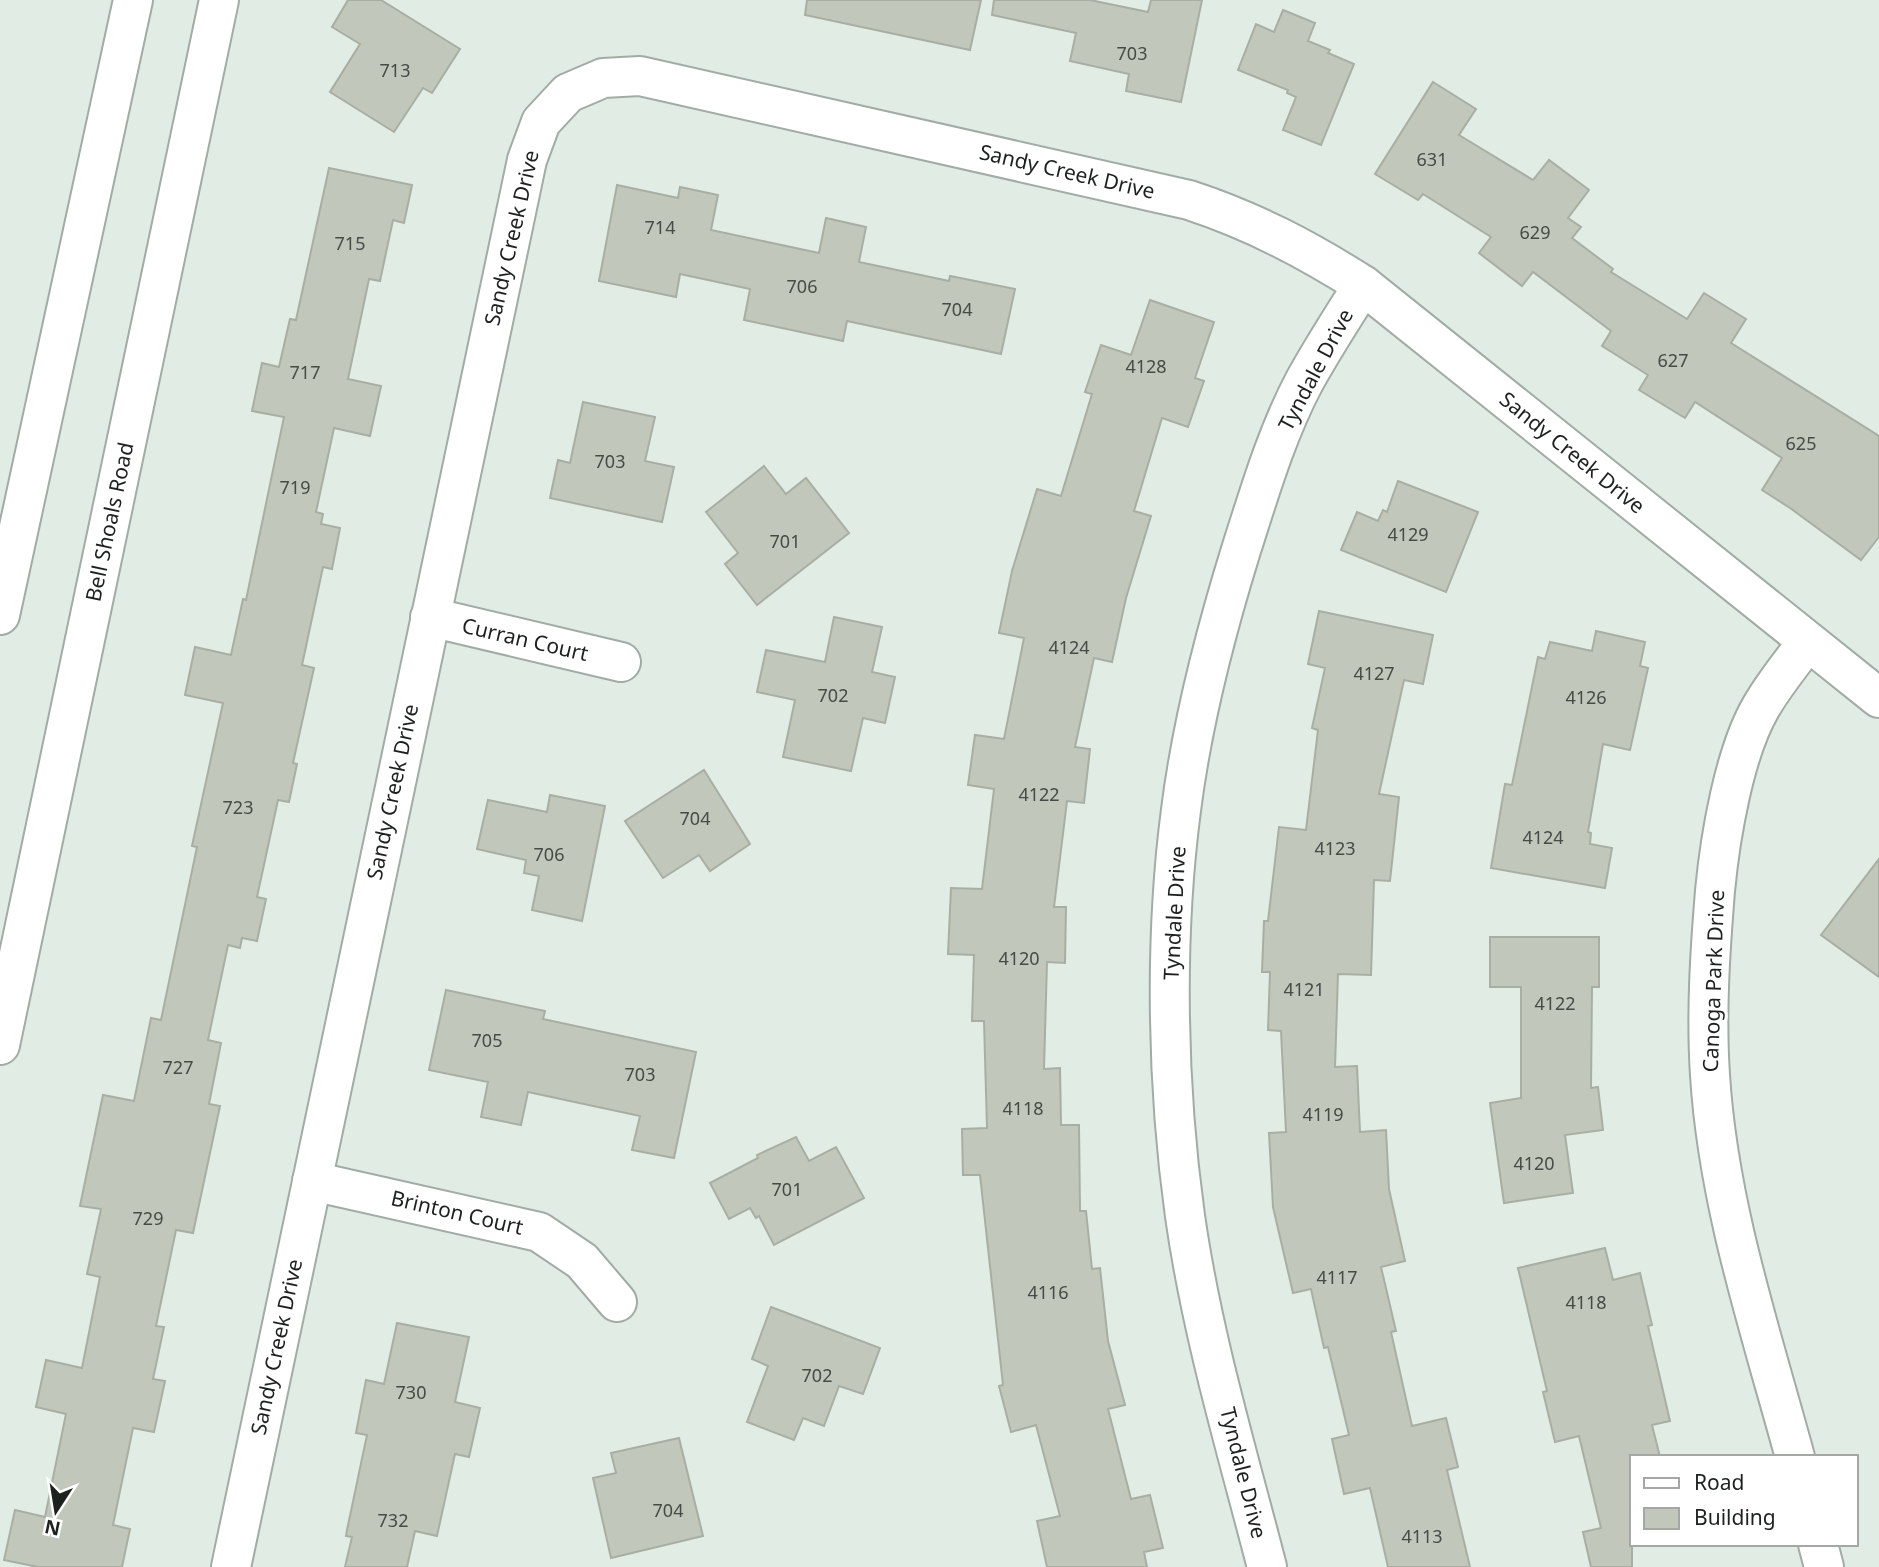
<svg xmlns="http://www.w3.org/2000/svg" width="1879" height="1567" viewBox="0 0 1879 1567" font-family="'Noto Sans',sans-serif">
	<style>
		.building { fill: #c2c7bc; stroke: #a9aea3; stroke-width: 2 }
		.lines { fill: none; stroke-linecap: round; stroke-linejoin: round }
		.minor-casing { stroke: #a1aca5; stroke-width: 42 }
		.major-casing { stroke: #a1aca5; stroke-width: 42 }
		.minor { stroke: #fff; stroke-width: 38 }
		.major { stroke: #fff; stroke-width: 38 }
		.labels { text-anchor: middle; stroke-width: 6; stroke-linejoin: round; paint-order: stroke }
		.number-label { font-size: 18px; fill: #464b46 }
		.street-label { font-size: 21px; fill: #1d221f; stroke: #fff }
	</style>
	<rect width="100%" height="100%" fill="#e0ece4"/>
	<g class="building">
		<polygon points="348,0 381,0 460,49 432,93 423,88 394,132 330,92 360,44 332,27"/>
		<polygon points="807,0 981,0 970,50 805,15"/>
		<polygon points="994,0 1090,0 1148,12 1151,0 1202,0 1181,102 1126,91 1129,74 1070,61 1076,33 992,15"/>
		<polygon points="1283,10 1315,23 1308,41 1330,50 1328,53 1354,64 1321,145 1283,130 1296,97 1287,93 1288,90 1238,70 1256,24 1274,32"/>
		<polygon points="1433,82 1476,109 1459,135 1533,180 1549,160 1589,190 1568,218 1581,227 1572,238 1613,269 1611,272 1687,319 1704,293 1746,319 1731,343 1879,436 1879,537 1861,560 1790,508 1762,490 1782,458 1695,402 1685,418 1639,390 1648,375 1602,346 1611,331 1533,272 1522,286 1479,253 1491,237 1423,194 1418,200 1375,174"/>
		<polygon points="329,168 412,185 404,223 393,220 380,281 369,279 348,379 381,386 370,436 334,428 316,512 323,514 321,524 340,528 332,569 323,567 302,665 314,668 293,763 297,764 289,802 278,800 257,897 266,899 257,941 242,938 240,948 228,945 208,1040 221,1043 209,1104 220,1106 193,1233 176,1230 156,1326 164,1327 153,1379 165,1381 154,1432 133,1428 113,1525 130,1529 122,1567 38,1567 4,1560 15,1510 45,1517 66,1414 36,1407 46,1360 82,1368 100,1277 87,1274 101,1209 80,1206 103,1095 134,1101 151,1018 161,1020 197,847 192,846 223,703 185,695 195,647 231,655 243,599 246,600 284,417 252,411 262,363 279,367 290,319 296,320"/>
		<polygon points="617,185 678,198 680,187 718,195 711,230 819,253 826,218 866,227 859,262 949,281 950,276 1015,289 1001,354 847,321 843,341 744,320 750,289 680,274 676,297 599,281"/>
		<polygon points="1150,300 1214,322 1195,378 1204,381 1188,427 1162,418 1134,511 1151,516 1126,598 1112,662 1094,658 1075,747 1090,749 1084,803 1067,801 1054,907 1066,907 1065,963 1047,962 1044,1069 1060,1068 1061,1125 1079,1125 1080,1211 1086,1211 1092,1269 1100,1268 1108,1341 1125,1405 1108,1409 1131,1499 1150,1495 1163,1548 1144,1552 1147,1567 1047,1567 1037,1521 1060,1516 1036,1425 1011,1432 999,1386 1003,1385 980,1175 963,1175 962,1129 987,1128 984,1021 972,1021 974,955 948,954 951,888 982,889 994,789 968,785 975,735 1004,739 1024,638 999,633 1012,571 1037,489 1061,496 1092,394 1085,392 1101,345 1131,355"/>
		<polygon points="583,402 655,417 645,461 674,467 662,522 550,498 558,460 570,463"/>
		<polygon points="764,466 786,494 806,478 849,533 757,605 725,564 738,553 706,512"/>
		<polygon points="1398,481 1478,512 1446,592 1341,550 1357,512 1378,521 1383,510 1387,512"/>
		<polygon points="1319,611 1433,635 1423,684 1404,680 1379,794 1399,797 1390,881 1374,880 1371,975 1338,974 1335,1067 1357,1066 1360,1132 1386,1130 1389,1189 1405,1261 1381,1267 1396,1331 1391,1332 1412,1426 1446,1418 1458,1467 1447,1470 1470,1567 1388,1567 1370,1488 1344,1494 1332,1439 1349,1435 1328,1347 1324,1348 1311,1289 1293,1293 1273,1207 1269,1133 1286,1132 1281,1031 1268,1030 1270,972 1262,972 1264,921 1268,921 1279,827 1306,830 1318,730 1312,728 1325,668 1308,664"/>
		<polygon points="834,617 882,627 872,672 895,677 885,723 863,718 851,771 783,757 795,700 757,692 766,650 825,662"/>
		<polygon points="1596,631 1645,642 1640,666 1648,668 1630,750 1603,744 1588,832 1591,833 1590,844 1612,848 1605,888 1491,868 1505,784 1512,785 1538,657 1545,659 1550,642 1592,651"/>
		<polygon points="704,770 750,844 710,871 699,855 663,878 625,821"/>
		<polygon points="550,795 605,806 582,921 532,910 539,876 524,873 526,860 477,849 488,800 547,812"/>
		<polygon points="1879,859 1879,977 1821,935"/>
		<polygon points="1490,937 1599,937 1599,987 1592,987 1591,1088 1598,1087 1603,1130 1565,1135 1573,1193 1504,1203 1490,1103 1521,1098 1521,987 1490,987"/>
		<polygon points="446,990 545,1011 543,1019 696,1052 674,1158 632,1150 640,1116 528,1092 521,1125 481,1117 488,1082 429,1070"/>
		<polygon points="796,1137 809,1161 836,1147 864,1198 774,1245 759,1216 756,1218 750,1208 729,1219 710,1183 758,1158 757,1155"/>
		<polygon points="1605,1248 1613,1280 1640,1273 1652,1325 1648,1326 1670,1421 1652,1425 1660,1457 1632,1457 1632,1567 1591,1567 1583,1532 1601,1528 1579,1436 1555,1442 1543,1392 1547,1391 1518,1268"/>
		<polygon points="771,1307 880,1348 863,1394 839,1386 824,1426 803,1418 794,1440 747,1422 768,1366 752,1359"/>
		<polygon points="397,1323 469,1337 455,1402 480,1408 469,1457 455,1454 437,1536 415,1531 407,1567 345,1567 352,1537 346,1536 347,1530 367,1435 356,1433 366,1380 384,1384"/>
		<polygon points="679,1438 703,1536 611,1558 593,1478 616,1473 611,1453"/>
	</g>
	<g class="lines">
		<g class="minor-casing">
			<g id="minor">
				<polyline points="430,617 621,662"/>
				<polyline points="312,1181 539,1232 582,1261 617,1302"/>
				<path d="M1795,1457C1761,1332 1718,1205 1710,1075C1706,1014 1710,952 1715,891C1720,838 1734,753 1761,707C1774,684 1792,663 1807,642"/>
				<polyline points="1818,1544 1824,1567"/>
				<path d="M231,1567L527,160L541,122L568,93L603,78L640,76L1189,200C1253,221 1306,249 1363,285L1879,698"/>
				<path d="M1267,1567C1237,1451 1202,1335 1185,1216C1167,1087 1164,939 1181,810C1192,723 1215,634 1241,550C1259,494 1276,435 1304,382C1322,349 1343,317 1363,285"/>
			</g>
		</g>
		<g class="major-casing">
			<g id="major">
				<polyline points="0,615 133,0"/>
				<polyline points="0,1045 219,0"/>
			</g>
		</g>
		<use href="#minor" class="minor"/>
		<use href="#major" class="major"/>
	</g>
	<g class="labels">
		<g class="number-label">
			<text x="1132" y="60">703</text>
			<text x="395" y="77">713</text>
			<text x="1432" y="166">631</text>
			<text x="660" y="234">714</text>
			<text x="1535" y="239">629</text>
			<text x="350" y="250">715</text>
			<text x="802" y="293">706</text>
			<text x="957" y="316">704</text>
			<text x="1673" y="367">627</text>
			<text x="1146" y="373">4128</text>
			<text x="305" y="379">717</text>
			<text x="1801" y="450">625</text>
			<text x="610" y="468">703</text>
			<text x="295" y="494">719</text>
			<text x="1408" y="541">4129</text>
			<text x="785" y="548">701</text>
			<text x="1069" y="654">4124</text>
			<text x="1374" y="680">4127</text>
			<text x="833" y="702">702</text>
			<text x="1586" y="704">4126</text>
			<text x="1039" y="801">4122</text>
			<text x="238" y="814">723</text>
			<text x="695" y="825">704</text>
			<text x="1543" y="844">4124</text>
			<text x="1335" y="855">4123</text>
			<text x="549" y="861">706</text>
			<text x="1019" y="965">4120</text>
			<text x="1304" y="996">4121</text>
			<text x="1555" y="1010">4122</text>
			<text x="487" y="1047">705</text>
			<text x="178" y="1074">727</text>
			<text x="640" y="1081">703</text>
			<text x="1023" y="1115">4118</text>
			<text x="1323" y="1121">4119</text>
			<text x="1534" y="1170">4120</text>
			<text x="787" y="1196">701</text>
			<text x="148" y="1225">729</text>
			<text x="1337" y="1284">4117</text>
			<text x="1048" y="1299">4116</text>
			<text x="1586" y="1309">4118</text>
			<text x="817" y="1382">702</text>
			<text x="411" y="1399">730</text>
			<text x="668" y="1517">704</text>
			<text x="393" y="1527">732</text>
			<text x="1422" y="1543">4113</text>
		</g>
		<g class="street-label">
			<text transform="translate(1067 172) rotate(13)" y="7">Sandy Creek Drive</text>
			<text transform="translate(512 238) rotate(-77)" y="7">Sandy Creek Drive</text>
			<text transform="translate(1316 370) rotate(-62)" y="7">Tyndale Drive</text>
			<text transform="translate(1572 453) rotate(39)" y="7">Sandy Creek Drive</text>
			<text transform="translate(110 522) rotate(-78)" y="7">Bell Shoals Road</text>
			<text transform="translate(525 640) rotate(13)" y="7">Curran Court</text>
			<text transform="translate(393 792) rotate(-78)" y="7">Sandy Creek Drive</text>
			<text transform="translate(1175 913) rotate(-87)" y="7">Tyndale Drive</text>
			<text transform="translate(1714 981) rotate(-88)" y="7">Canoga Park Drive</text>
			<text transform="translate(457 1213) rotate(13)" y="7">Brinton Court</text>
			<text transform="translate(277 1347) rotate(-78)" y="7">Sandy Creek Drive</text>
			<text transform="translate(1243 1473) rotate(76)" y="7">Tyndale Drive</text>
		</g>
	</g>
	<rect x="1630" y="1455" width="228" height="91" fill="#ffffff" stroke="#a5a7a5" stroke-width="2"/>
	<rect x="1644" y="1478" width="35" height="10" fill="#ffffff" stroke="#a5a7a5" stroke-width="2"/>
	<text x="1694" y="1490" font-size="21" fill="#1d221f">Road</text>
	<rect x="1644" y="1508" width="35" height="21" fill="#c2c7bc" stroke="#a5a7a5" stroke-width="2"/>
	<text x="1694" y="1525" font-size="21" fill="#1d221f">Building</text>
	<g transform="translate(56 1511) rotate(192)" stroke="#ffffff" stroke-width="5" paint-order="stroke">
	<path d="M0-5L12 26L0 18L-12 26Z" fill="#1d221f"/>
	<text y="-10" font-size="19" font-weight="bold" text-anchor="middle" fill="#1d221f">N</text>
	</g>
</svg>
